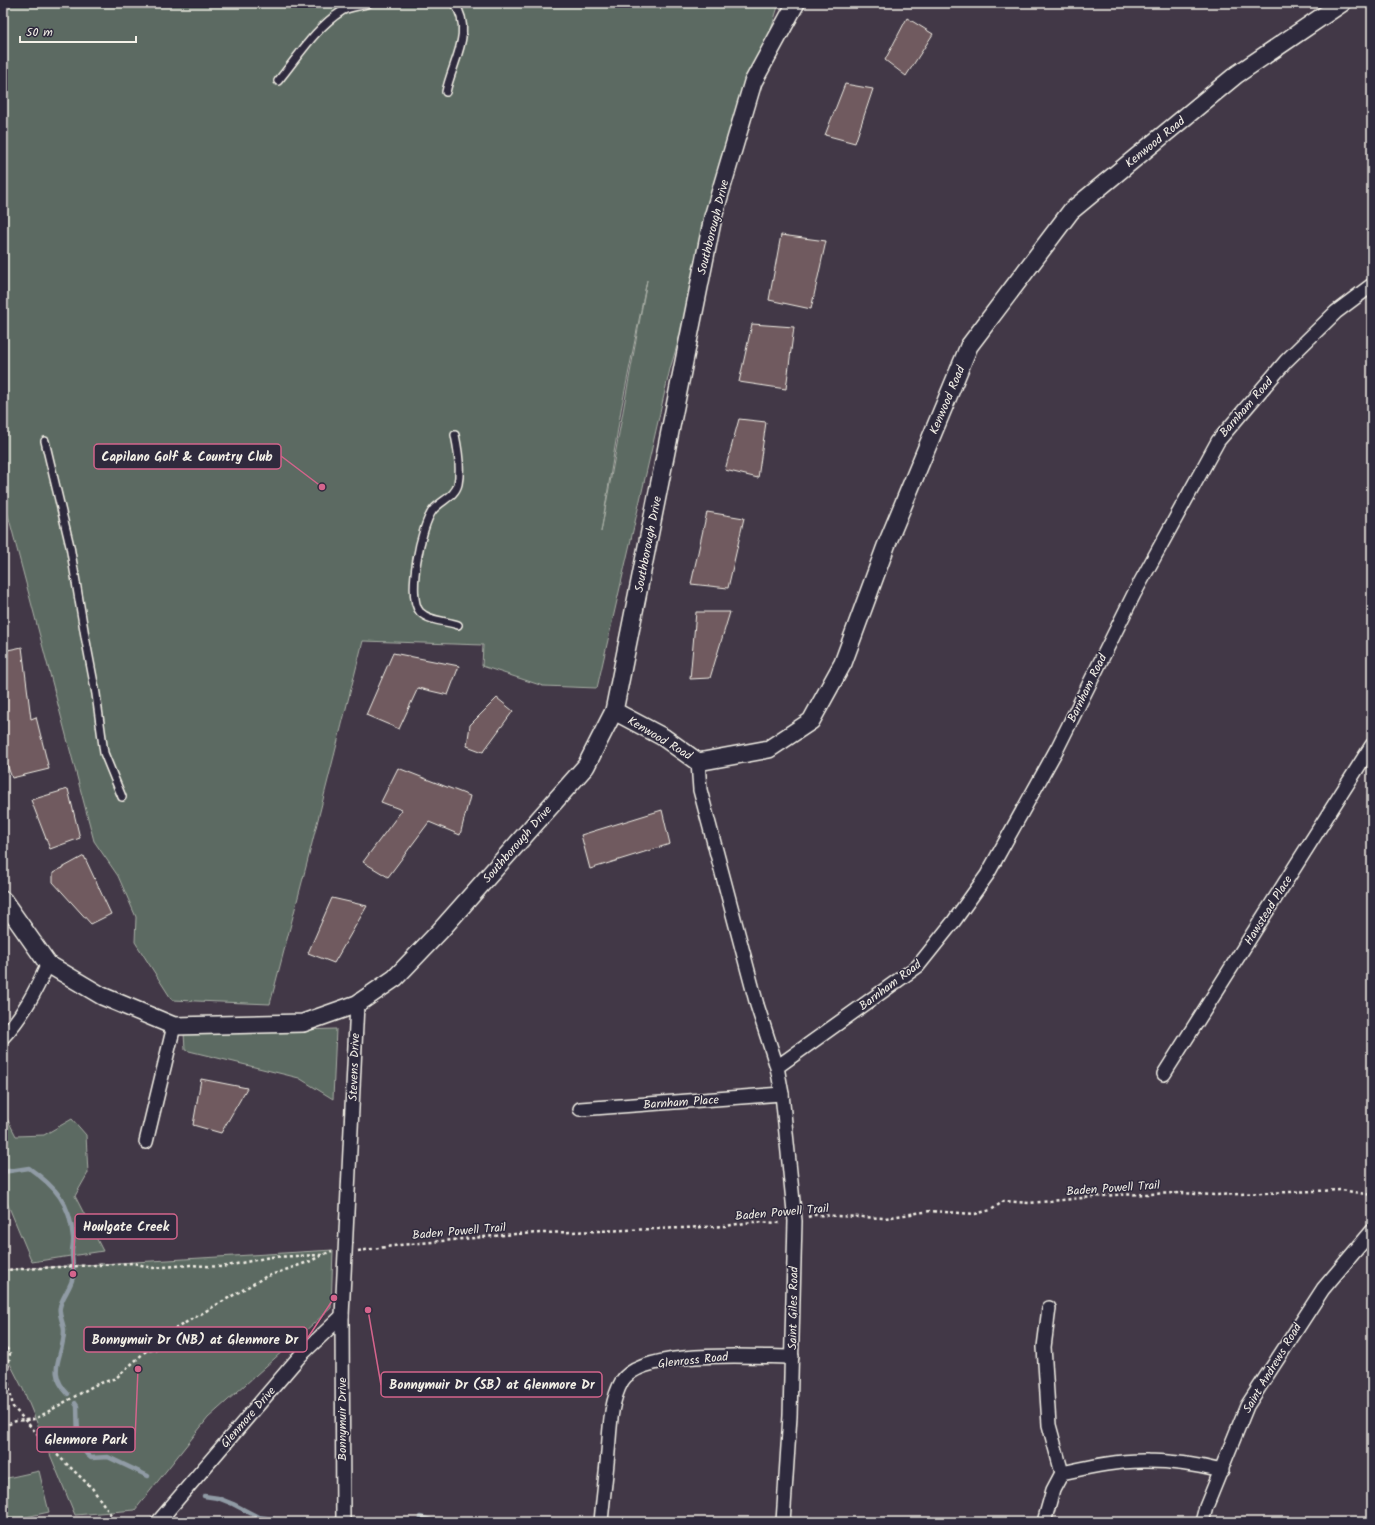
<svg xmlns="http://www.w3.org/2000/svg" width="1375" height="1525" viewBox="0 0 1375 1525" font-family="Kalam,sans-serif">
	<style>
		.green { fill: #5c6b62; stroke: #a8aea5; fill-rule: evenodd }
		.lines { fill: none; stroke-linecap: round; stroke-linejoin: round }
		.stream { stroke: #909ba5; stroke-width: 4.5 }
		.building { fill: #6f5a5e; stroke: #f4f1e8 }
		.service-casing { stroke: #f4f1e8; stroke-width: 10 }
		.minor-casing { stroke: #f4f1e8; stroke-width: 16 }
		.tertiary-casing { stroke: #f4f1e8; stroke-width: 20 }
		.path { stroke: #f4f1e8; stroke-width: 2.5; stroke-dasharray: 3 3; stroke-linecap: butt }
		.service { stroke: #2f2a3d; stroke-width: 7 }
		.minor { stroke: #2f2a3d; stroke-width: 13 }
		.tertiary { stroke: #2f2a3d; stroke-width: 17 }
		.labels { text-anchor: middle; stroke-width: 3; stroke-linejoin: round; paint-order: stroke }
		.street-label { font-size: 12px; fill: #f4f1e8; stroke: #2f2a3d }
		.leader { fill: none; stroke: #d4648c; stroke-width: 1.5 }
		.callout-dot { fill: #d4648c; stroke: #2f2a3d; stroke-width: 1.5 }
		.callout { fill: #2f2a3d; stroke: #d4648c; stroke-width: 1.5 }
		.callout-label { font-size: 13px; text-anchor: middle; font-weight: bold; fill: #f4f1e8 }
	</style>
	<rect width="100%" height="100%" fill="#423847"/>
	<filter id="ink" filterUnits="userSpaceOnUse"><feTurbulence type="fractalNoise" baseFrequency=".025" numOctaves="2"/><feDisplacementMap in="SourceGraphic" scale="8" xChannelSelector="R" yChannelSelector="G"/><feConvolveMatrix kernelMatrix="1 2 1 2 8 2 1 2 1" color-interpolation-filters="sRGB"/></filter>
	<g filter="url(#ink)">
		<g class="green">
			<path d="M3,3H779L670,369L597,688L543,686L482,666L483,645L363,641L307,863L270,1004L172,1000L135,942L136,917L118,876L94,841L3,496ZM647,280L601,532L621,410Z"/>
			<polygon points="336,1029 333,1099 299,1078 185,1050 184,1033"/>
			<polygon points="3,1111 16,1136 44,1135 72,1119 86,1135 88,1173 75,1196 103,1251 32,1262 3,1193"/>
			<polygon points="333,1250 331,1308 208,1418 135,1510 75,1515 23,1389 3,1350 3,1270"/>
			<polygon points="39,1471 49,1512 3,1522 3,1479"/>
		</g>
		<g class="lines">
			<g class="stream">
				<path d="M3,1172L29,1168C56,1187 70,1203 73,1237C74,1242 72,1247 72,1252C72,1260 74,1269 73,1277C70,1289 62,1297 60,1307C58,1315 64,1323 64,1331C64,1357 45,1370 68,1394"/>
				<path d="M75,1403L77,1406C78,1424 75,1446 91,1458L108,1457L148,1476"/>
				<polyline points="204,1496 218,1498 233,1504 258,1517 296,1522"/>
				<polyline points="420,1517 437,1522"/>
			</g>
		</g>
		<g class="building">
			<polygon points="907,18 933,34 906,76 885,60"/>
			<polygon points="845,84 873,89 855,143 825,135"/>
			<polygon points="781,235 826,241 811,309 769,300"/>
			<polygon points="752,324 794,327 786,389 739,382"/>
			<polygon points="739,419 766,422 758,478 725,470"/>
			<polygon points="707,512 744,518 728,588 691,584"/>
			<polygon points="696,612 730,612 710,678 690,679"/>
			<polygon points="22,647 31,719 36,717 49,769 12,778 3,754 3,651"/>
			<polygon points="393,653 459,666 448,695 418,688 399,729 366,715"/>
			<polygon points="497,698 513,711 483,752 467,746 470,725"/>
			<polygon points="398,768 470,796 460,835 429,822 388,877 363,862 402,810 381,802"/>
			<polygon points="68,789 80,838 50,849 31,800"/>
			<polygon points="662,810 670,844 590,869 581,835"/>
			<polygon points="84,856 111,914 91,924 53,882 53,873"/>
			<polygon points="332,898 367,906 334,963 308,953"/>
			<polygon points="201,1079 247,1088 221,1133 193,1125"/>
		</g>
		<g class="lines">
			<g class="service-casing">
				<g id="service">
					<path d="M278,81C298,57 315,28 342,11C351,6 360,7 369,3"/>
					<path d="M446,92C452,62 475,31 454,3"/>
					<path d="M455,435C458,449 461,469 458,484C455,497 441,500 433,510C421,525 406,597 420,612C429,621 446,621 458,625"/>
					<polyline points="45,441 70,546 85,636 96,694 104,753 122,797"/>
				</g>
			</g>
			<g class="minor-casing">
				<g id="minor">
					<polyline points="698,762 700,790 757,1005 777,1067 918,966 954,921 987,875 1058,747 1134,594 1218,441 1286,361 1336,312 1372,285"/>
					<path d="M3,1037C23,1016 36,990 48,964"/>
					<polyline points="777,1067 782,1094 795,1221 790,1416 783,1522"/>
					<polyline points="1164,1074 1372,745"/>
					<polyline points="580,1109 782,1094"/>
					<polyline points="146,1142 174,1026"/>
					<polyline points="1049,1308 1044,1347 1049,1425 1062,1473"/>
					<polyline points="158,1522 300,1356 342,1316"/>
					<polyline points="343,1522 342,1316 357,1004"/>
					<path d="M601,1522C603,1499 606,1476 608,1452C610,1430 610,1402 622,1381C643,1348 756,1357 792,1357"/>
					<path d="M1044,1522L1053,1490L1062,1473C1089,1467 1119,1460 1148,1461C1172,1461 1198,1465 1222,1471"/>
					<polyline points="1202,1522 1206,1507 1247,1406 1323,1289 1372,1231"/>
				</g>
			</g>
			<g class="tertiary-casing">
				<g id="tertiary">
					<polyline points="614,711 663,737 698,762 769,749 811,721 843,663 886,546 969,346 1071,211 1236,75 1342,3"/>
					<polyline points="3,900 48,964 102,996 174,1026 303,1023 357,1004 395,978 440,931 586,766 614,711 713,217 753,82 796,3"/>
				</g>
			</g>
			<g class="path">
				<polyline points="808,1217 814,1215 885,1218 930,1211 975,1214 991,1210 1004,1201 1030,1203 1114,1195 1181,1193 1214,1195 1341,1190 1372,1195"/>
				<polyline points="358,1251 400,1245 515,1234 682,1228 725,1226 752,1222 782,1223"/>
				<polyline points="3,1270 134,1263 152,1268 190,1265 222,1267 270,1257 322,1255 332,1251"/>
				<polyline points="3,1343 10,1353 7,1376 13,1407 50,1448 92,1488 116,1522"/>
				<polyline points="146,1351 166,1334 265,1277 311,1261 322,1255"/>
				<polyline points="3,1427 16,1421 35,1419 95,1385 116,1378 146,1351 163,1348 281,1344 288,1348"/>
			</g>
			<use href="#service" class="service"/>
			<use href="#minor" class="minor"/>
			<use href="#tertiary" class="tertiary"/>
		</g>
	</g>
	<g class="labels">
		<g class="street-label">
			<text transform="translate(1155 142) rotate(-39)" y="4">Kenwood Road</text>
			<text transform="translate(713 227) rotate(-76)" y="4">Southborough Drive</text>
			<text transform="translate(947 400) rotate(-67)" y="4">Kenwood Road</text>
			<text transform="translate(1246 407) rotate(-49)" y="4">Barnham Road</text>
			<text transform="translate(648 544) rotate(-79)" y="4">Southborough Drive</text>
			<text transform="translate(1087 688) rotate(-64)" y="4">Barnham Road</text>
			<text transform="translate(660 738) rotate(31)" y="4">Kenwood Road</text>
			<text transform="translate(517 844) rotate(-49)" y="4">Southborough Drive</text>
			<text transform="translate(1268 910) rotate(-58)" y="4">Hawstead Place</text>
			<text transform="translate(890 985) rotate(-37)" y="4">Barnham Road</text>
			<text transform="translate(354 1067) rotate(-88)" y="4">Stevens Drive</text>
			<text transform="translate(681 1102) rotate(-4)" y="4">Barnham Place</text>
			<text transform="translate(1113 1188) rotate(-4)" y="4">Baden Powell Trail</text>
			<text transform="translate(782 1212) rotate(-5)" y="4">Baden Powell Trail</text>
			<text transform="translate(459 1231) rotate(-5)" y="4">Baden Powell Trail</text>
			<text transform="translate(793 1308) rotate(-89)" y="4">Saint Giles Road</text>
			<text transform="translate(693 1360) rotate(-6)" y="4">Glenross Road</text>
			<text transform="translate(1272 1368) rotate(-59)" y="4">Saint Andrews Road</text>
			<text transform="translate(248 1417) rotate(-49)" y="4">Glenmore Drive</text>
			<text transform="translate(342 1419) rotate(-90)" y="4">Bonnymuir Drive</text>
		</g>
	</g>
	<path class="leader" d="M322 487L281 456M73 1274L75 1227M334 1298L307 1339M368 1310L381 1385M138 1369L135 1440"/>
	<g class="callout-dot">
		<circle cx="322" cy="487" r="4"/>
		<circle cx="73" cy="1274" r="4"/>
		<circle cx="334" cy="1298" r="4"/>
		<circle cx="368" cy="1310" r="4"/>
		<circle cx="138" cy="1369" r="4"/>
	</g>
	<g class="callout">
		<rect x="94" y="444" width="187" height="25" rx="4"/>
		<rect x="75" y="1214" width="102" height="25" rx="4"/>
		<rect x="84" y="1327" width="223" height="25" rx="4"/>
		<rect x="381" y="1372" width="221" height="25" rx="4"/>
		<rect x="37" y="1427" width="98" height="25" rx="4"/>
	</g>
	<g class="callout-label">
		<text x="187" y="461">Capilano Golf &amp; Country Club</text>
		<text x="126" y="1231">Houlgate Creek</text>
		<text x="195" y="1344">Bonnymuir Dr (NB) at Glenmore Dr</text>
		<text x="492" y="1389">Bonnymuir Dr (SB) at Glenmore Dr</text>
		<text x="86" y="1444">Glenmore Park</text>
	</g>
	<rect width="1375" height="1525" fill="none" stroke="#2f2a3d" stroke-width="16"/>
	<rect x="8" y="8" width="1359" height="1509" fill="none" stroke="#f4f1e8" stroke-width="1.5" filter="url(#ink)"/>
	<path d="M20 36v6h116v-6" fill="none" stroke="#f4f1e8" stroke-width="2"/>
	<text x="26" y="36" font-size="12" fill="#f4f1e8" stroke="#2f2a3d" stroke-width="3" paint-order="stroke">50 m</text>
</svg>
